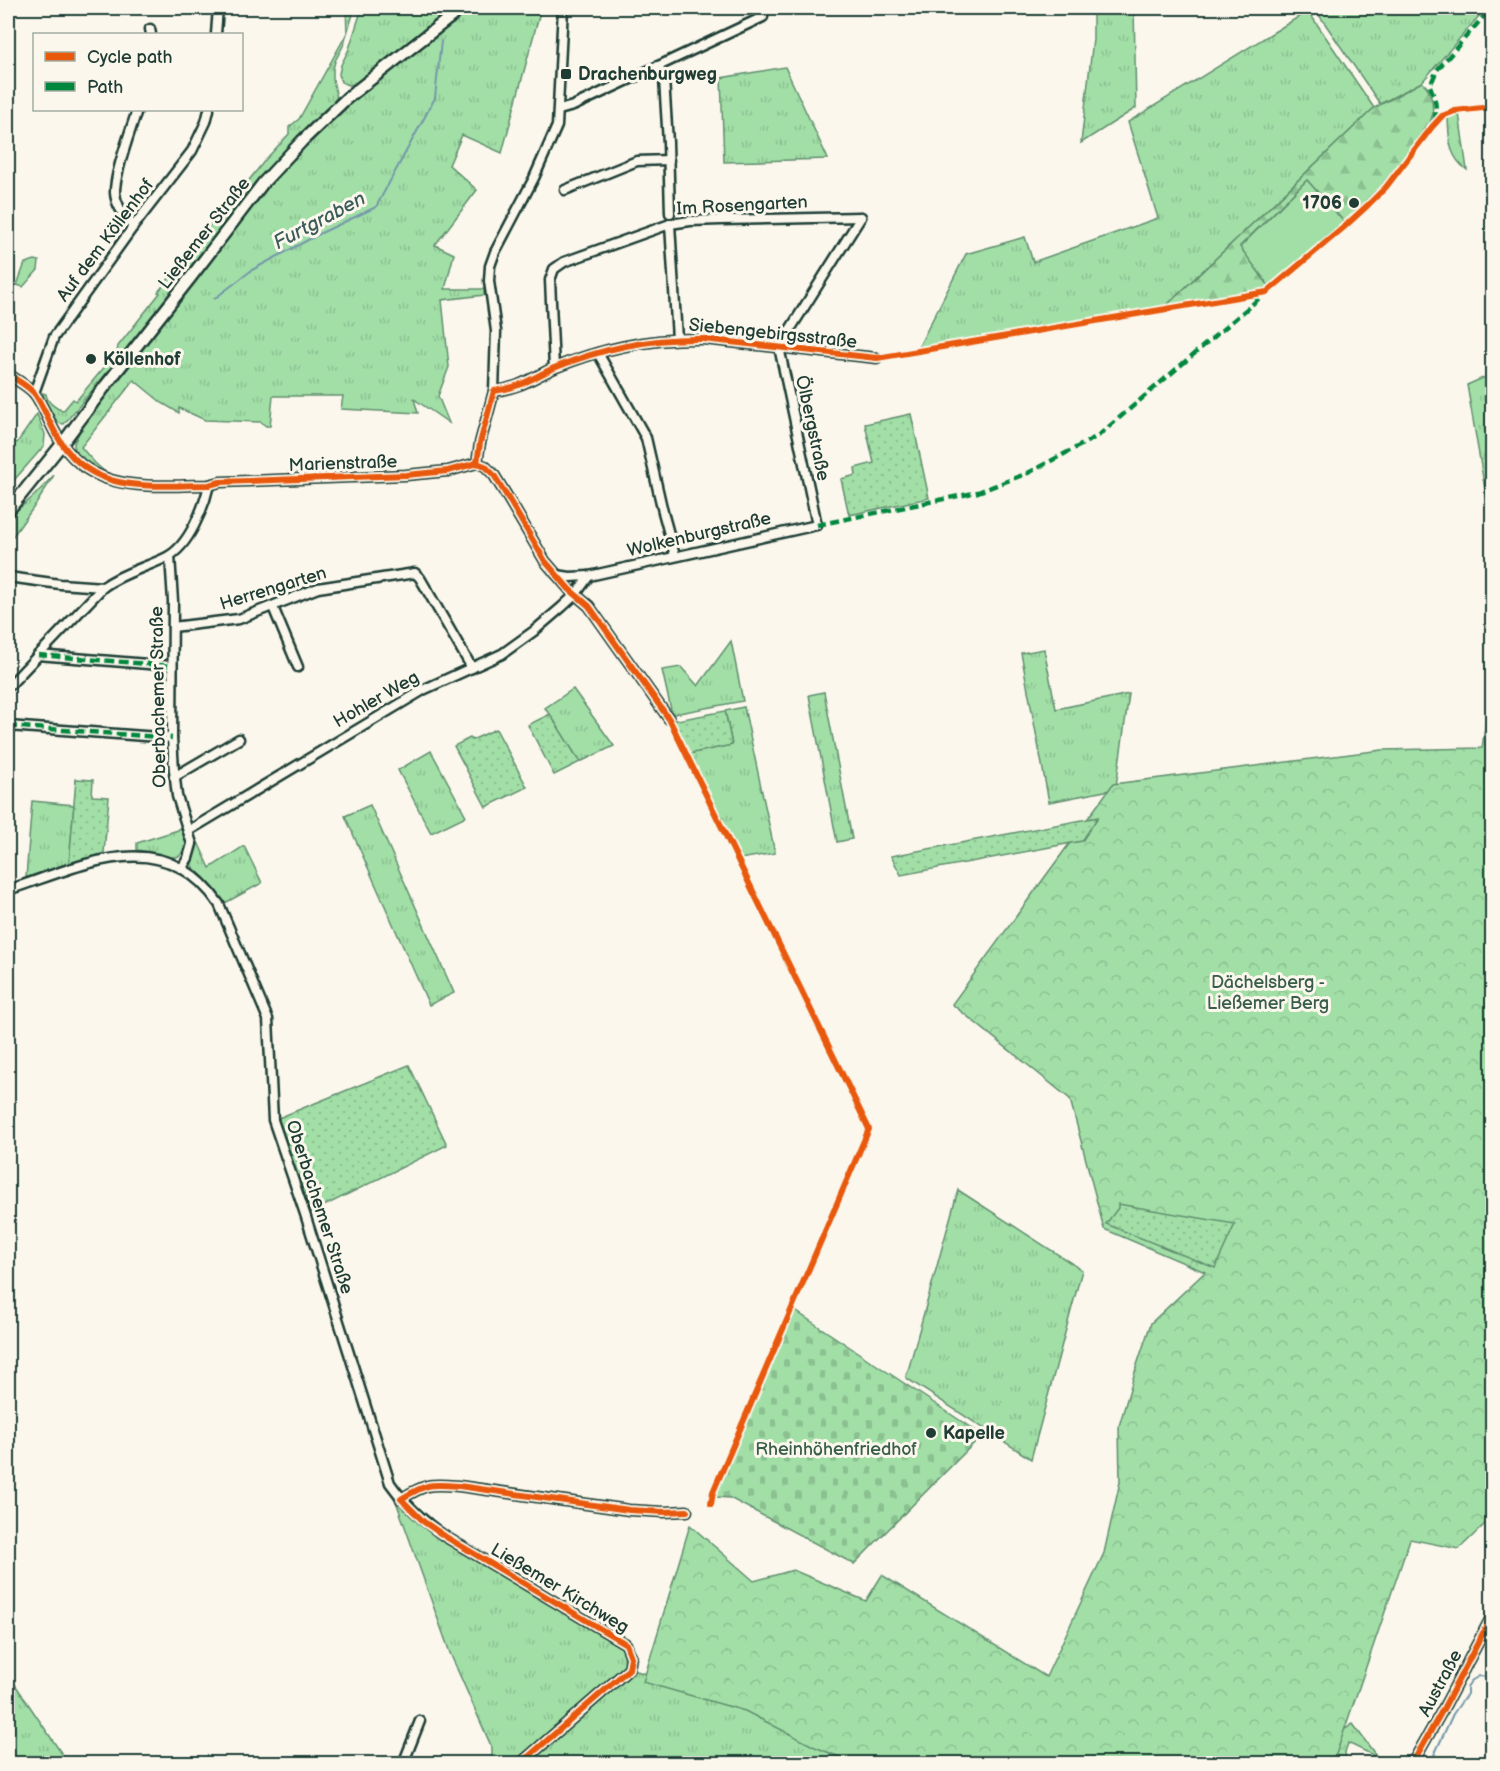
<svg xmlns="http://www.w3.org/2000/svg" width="1500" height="1771" viewBox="0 0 1500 1771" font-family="'Balsamiq Sans',sans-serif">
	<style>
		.grass { fill: url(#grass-tufts); stroke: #608e6e; stroke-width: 1.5 }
		.forest { fill: url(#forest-firs); stroke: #608e6e; stroke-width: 1.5 }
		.cemetery { fill: url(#cemetery-stones); stroke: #608e6e; stroke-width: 1.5 }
		.park { fill: url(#park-crowns); stroke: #608e6e; stroke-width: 1.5 }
		.garden { fill: url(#garden-dots); stroke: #608e6e; stroke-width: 1.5 }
		.pitch { fill: #a2dfa7; stroke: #608e6e; stroke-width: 1.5 }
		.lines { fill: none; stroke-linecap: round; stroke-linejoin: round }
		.stream { stroke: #7498a9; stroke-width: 2 }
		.minor-casing { stroke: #1f3d34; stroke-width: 13 }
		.tertiary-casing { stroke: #1f3d34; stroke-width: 15 }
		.minor { stroke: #fbf7ec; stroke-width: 8 }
		.tertiary { stroke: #fbf7ec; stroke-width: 10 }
		.quiet { stroke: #00873e; stroke-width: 4.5; stroke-dasharray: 9 4.5; stroke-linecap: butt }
		.cycleway-casing { stroke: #fbf7ec; stroke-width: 10 }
		.cycleway { stroke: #e8590c; stroke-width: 6 }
		.poi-dot { fill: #1f3d34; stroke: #fbf7ec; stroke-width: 2 }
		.labels { text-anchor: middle; stroke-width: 6; stroke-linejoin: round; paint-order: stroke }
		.poi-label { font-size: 18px; font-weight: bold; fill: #1f3d34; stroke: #fbf7ec; text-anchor: start }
		.street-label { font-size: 18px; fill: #1f3d34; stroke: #fbf7ec }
		.park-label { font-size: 18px; fill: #395d4b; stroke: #fbf7ec }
		.water-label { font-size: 20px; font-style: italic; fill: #3b5b5b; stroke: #fbf7ec }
	</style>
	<defs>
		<pattern id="grass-tufts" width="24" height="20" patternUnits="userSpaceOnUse" patternTransform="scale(1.5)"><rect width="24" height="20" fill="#a2dfa7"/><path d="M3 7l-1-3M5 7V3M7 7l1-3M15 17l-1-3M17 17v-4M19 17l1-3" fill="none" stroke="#8bc090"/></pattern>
		<pattern id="forest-firs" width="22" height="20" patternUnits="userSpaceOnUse" patternTransform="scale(1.5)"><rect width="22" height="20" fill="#a2dfa7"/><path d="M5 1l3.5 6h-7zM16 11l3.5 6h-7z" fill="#8bc090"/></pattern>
		<pattern id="cemetery-stones" width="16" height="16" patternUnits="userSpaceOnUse" patternTransform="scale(1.5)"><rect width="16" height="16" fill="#a2dfa7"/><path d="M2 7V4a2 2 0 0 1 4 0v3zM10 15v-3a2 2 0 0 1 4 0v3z" fill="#8bc090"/></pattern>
		<pattern id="park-crowns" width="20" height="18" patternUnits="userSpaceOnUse" patternTransform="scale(1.5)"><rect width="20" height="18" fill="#a2dfa7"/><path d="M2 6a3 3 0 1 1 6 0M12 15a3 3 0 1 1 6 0" fill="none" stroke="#8bc090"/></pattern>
		<pattern id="garden-dots" width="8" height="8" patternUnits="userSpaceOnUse" patternTransform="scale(1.5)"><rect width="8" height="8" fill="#a2dfa7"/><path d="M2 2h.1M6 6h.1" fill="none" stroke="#8bc090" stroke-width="1.8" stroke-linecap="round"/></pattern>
	</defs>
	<rect width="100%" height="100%" fill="#fbf7ec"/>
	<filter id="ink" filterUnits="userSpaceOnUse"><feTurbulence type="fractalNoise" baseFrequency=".0167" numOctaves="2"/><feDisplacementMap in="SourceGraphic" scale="12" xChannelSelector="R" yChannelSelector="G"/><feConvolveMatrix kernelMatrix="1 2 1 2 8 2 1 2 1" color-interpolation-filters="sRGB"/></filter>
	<g filter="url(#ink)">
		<g class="grass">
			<path d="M346,8H355L343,46L335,61L333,69V80L337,98L335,101L293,142L143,330L64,424L58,423L44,399L43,393L46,394C47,402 55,408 63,411L73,399L76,401L117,352L118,346L160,293L158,292L206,233L217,209L223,203L229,205L266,159L289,134V127L299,119L347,33Z"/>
			<polygon points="362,8 451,8 355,84 348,85 341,82 339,74 341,65 349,49"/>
			<path d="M468,8H541L502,153L462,135L449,165L477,190L435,245L454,254L445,289H484V295L442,300L449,367L438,396L449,423L414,399L418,413L341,409L343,396H273L270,426H266L261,422L205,420L179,408V413L162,403L134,380L81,447C90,458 99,469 112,476C97,473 83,464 74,452V443L82,427L284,167L302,148L359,93Z"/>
			<polygon points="1093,8 1134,8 1136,108 1081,143 1093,39"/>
			<polygon points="1323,8 1486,8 1422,82 1380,104 1315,9"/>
			<polygon points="1308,11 1374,108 1167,305 918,348 966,254 1025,237 1033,262 1158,218 1128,122"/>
			<polygon points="785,67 828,159 724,162 721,78"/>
			<path d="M1459,113L1467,170C1448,156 1449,138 1448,117Z"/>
			<polygon points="1492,374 1492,530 1467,385"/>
			<polygon points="37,414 45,434 44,446 8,487 8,458 10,455 8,453 8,444 10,441 17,443"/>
			<polygon points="54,475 38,501 8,543 8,523 17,510 34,496"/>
			<polygon points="731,641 743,701 674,714 672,714 662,670 681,667 698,686"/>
			<polygon points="1044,649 1056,709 1129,694 1116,786 1110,790 1049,802 1021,653"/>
			<polygon points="573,689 614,746 580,762 545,708"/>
			<polygon points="824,692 852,839 837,842 809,695"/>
			<polygon points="744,707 775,853 740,859 688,754 732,745 725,711"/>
			<polygon points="431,751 466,816 431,833 398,770"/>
			<polygon points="32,801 74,805 69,864 26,878"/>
			<polygon points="370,805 454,993 429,1005 345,816"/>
			<path d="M181,826L187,843L180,856C169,860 149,851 137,850V843L178,830Z"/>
			<path d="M197,840L210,868L244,846L262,883L225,903L211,885L192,866C191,863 196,845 197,840Z"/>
			<polygon points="958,1190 1082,1270 1031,1459 906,1378"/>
			<polygon points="393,1493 421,1526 622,1646 626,1656 624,1668 514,1763 492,1763 492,1748 450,1653"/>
			<polygon points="633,1670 748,1704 864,1764 526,1764"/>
			<polygon points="12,1680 68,1763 8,1763 8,1682"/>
			<polygon points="1353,1724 1377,1757 1348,1743 1345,1752 1346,1763 1288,1764"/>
		</g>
		<polygon class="forest" points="1422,82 1427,87 1432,100 1433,113 1429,126 1382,185 1344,222 1307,180 1240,246 1269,286 1265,288 1254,290 1167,305 1374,108"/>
		<polygon class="cemetery" points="794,1310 982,1435 854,1564 730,1498 716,1497 716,1492"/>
		<g class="park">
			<polygon points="35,260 39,261 38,270 23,287 17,285 25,263"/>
			<polygon points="1492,678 1492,1512 1487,1522 1459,1549 1410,1539 1333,1763 854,1763 815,1747 745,1711 643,1682 690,1525 754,1581 793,1570 866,1601 882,1575 1046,1677 1104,1553 1120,1482 1119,1426 1137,1365 1151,1323 1205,1272 1104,1229 1070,1099 952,1004 1113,784 1382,750 1482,748"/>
		</g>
		<g class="garden">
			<polygon points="911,414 929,498 849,515 841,479 856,475 855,468 874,463 865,424"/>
			<polygon points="725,711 732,745 688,754 672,721"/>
			<polygon points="550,714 580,762 554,775 528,725"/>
			<polygon points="496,729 527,787 486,807 454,746 470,738 472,740"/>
			<polygon points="76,779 93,780 92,796 109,797 104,853 69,864"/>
			<polygon points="1098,817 1082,841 901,875 891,856"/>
			<polygon points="409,1065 447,1145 308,1214 276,1119"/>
			<polygon points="1118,1204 1235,1224 1215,1268 1106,1224 1118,1208"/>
		</g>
		<polygon class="pitch" points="1307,180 1344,222 1269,286 1240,247"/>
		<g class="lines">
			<g class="stream">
				<polyline points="214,299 252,270 321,233 376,207 435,98 441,41"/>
				<polyline points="1430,1764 1453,1714 1467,1694 1467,1687 1471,1681 1479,1676 1487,1677 1492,1676"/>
			</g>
			<g class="minor-casing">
				<g id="minor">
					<polyline points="150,29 151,34"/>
					<polyline points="216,34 218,8"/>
					<polyline points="658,66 664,79 668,143 670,213"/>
					<polyline points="559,110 573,106 763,17"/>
					<polyline points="565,190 637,161 669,160"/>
					<polyline points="670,224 677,339"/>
					<path d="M133,227C126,217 116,207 115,193C114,174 131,130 137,110"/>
					<polyline points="598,353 646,438 663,512 675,556"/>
					<polyline points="554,368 550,280 554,269 564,262 670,224 690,221 721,220 861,217"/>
					<path d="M8,374C16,380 27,385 34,393C42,403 49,422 56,434C90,496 148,485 209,485L220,482L406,475L448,471L477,463L485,466L494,475L508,498L545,561L569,589L589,606L669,719"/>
					<path d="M494,391C520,388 532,378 554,368C602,348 652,338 703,339L877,358"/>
					<polyline points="34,393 54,337 133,227 192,151 206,122 209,110"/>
					<polyline points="477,463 480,443 494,391 496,331 489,281 490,266 495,252 534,178 557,126 563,8"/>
					<polyline points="170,556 173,601 172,738 174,770 177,796 192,844 188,858 182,868"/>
					<polyline points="557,575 570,577 589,576"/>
					<polyline points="8,577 60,584 103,587"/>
					<polyline points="273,607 298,667"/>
					<polyline points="173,627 239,619 318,588 415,573 420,578 472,668"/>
					<polyline points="38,655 172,666"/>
					<path d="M8,687L103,587C124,572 145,568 167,557C189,546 204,507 209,485"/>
					<polyline points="8,726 172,738"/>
					<polyline points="174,777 239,739"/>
					<polyline points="188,831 425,689 502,654 534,631 562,607 576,594 589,576 817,525 779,347 861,217"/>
					<path d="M8,890C82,866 163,822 219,904L268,1019L273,1120L305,1214L390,1483C406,1506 424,1522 446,1537L626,1644L631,1657L629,1669L520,1764"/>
					<path d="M401,1499C427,1483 430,1484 459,1486L629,1510L664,1512L687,1511"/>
					<polyline points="403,1764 420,1721"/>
					<polyline points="1412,1764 1442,1711 1492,1616"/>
				</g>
			</g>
			<g class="tertiary-casing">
				<polyline id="tertiary" points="8,511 62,444 106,385 191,277 263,183 302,141 347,98 462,8"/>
			</g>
			<use href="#minor" class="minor"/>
			<use href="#tertiary" class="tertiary"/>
			<g class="quiet">
				<path d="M1434,121C1438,108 1435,98 1430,86L1437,70L1491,8"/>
				<polyline points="817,525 978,492 1028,473 1098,436 1263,295"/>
				<polyline points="38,655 172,666"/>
				<polyline points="8,726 172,738"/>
			</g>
			<g class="cycleway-casing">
				<g id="cycleway">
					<path d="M8,374C16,380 27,385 34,393C42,403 49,422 56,434C90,496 148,485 209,485L220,482L406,475L448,471L477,463L485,466L494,475L508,498L545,561L569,589L589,606L669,719L869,1129L713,1492L711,1504"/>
					<path d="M477,463L480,443L494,391C520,388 532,378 554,368C602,348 652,338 703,339L877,358L1267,292L1343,228L1368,205L1386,187L1432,127L1442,116L1455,111L1492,107"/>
					<path d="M520,1764L629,1669L631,1657L626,1644L446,1537L424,1522L401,1499C427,1483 430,1484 459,1486L629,1510L664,1512L687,1511"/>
					<polyline points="1412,1764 1442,1711 1492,1616"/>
				</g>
			</g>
			<use href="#cycleway" class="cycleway"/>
		</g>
	</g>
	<g class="poi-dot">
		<rect x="560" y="68" width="12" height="12" rx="3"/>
		<circle cx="1354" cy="203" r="6"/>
		<circle cx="91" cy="359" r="6"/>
		<circle cx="931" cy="1433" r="6"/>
	</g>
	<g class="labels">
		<g class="poi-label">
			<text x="578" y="80">Drachenburgweg</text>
			<text x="1342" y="209" text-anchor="end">1706</text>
			<text x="103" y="365">Köllenhof</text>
			<text x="943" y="1439">Kapelle</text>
		</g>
		<g class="street-label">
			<text transform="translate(742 205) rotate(-3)" y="6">Im Rosengarten</text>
			<text transform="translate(204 233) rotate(-52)" y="6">Ließemer Straße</text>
			<text transform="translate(105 240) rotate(-53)" y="6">Auf dem Köllenhof</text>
			<text transform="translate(773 333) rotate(6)" y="6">Siebengebirgsstraße</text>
			<text transform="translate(813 428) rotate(78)" y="6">Ölbergstraße</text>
			<text transform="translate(343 463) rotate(-2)" y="6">Marienstraße</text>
			<text transform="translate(699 534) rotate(-13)" y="6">Wolkenburgstraße</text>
			<text transform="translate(273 588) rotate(-17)" y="6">Herrengarten</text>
			<text transform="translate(158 697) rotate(-91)" y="6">Oberbachemer Straße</text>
			<text transform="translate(376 699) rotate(-30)" y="6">Hohler Weg</text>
			<text transform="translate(320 1207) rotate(72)" y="6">Oberbachemer Straße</text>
			<text transform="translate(560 1588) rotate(31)" y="6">Ließemer Kirchweg</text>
			<text transform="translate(1440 1683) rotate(-62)" y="6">Austraße</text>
		</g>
		<g class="park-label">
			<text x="1268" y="988">Dächelsberg -<tspan x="1268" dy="21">Ließemer Berg</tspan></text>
			<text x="836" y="1455">Rheinhöhenfriedhof</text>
		</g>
		<g class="water-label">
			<text transform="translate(319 220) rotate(-28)" y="7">Furtgraben</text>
		</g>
	</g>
	<rect width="1500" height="1771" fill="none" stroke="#fbf7ec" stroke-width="30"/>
	<rect x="15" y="15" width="1470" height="1741" fill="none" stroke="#1f3d34" stroke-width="2" filter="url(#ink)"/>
	<rect x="33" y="33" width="210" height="78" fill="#fbf7ec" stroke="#a3ada2" stroke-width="1.5"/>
	<rect x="45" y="52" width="30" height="9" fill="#e8590c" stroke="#a3ada2" stroke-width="1.5"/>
	<text x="87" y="63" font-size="18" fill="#1f3d34">Cycle path</text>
	<rect x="45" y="82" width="30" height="9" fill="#00873e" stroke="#a3ada2" stroke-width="1.5"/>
	<text x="87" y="93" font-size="18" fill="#1f3d34">Path</text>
</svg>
